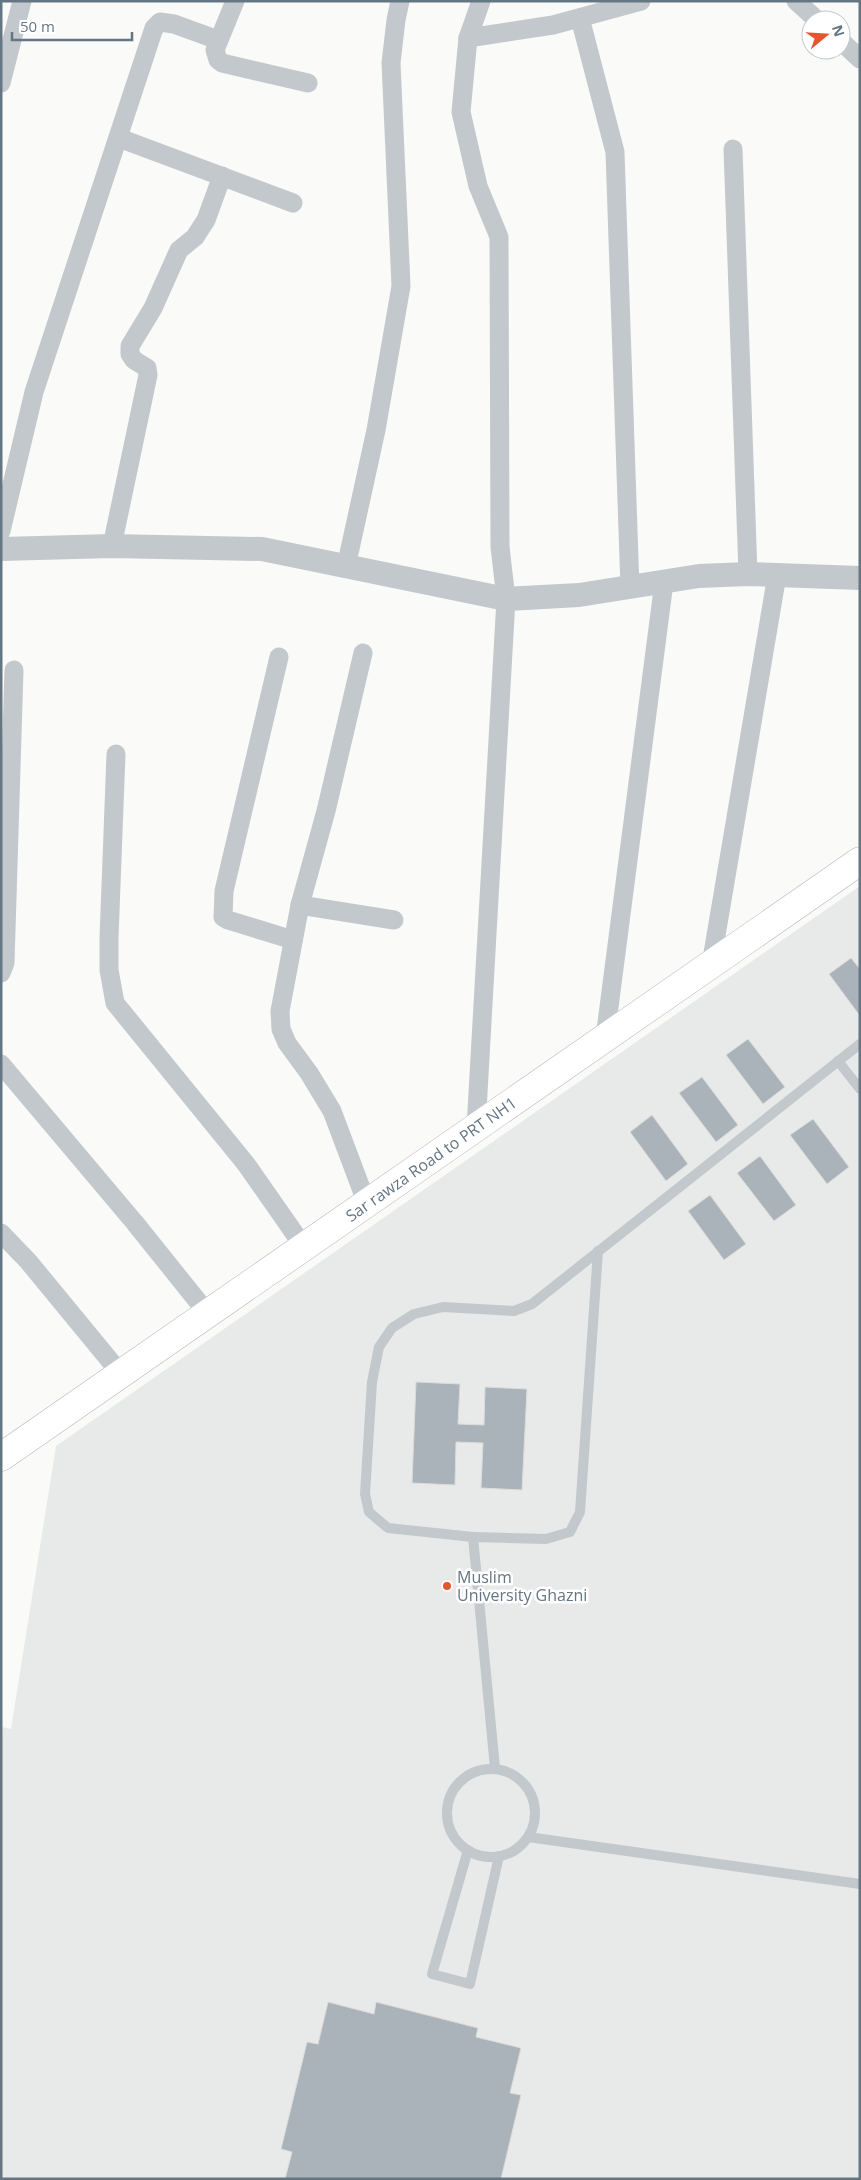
<svg xmlns="http://www.w3.org/2000/svg" width="861" height="2180" viewBox="0 0 861 2180" font-family="'Open Sans',sans-serif">
	<style>
		.built { fill: #e8e9e9 }
		.building { fill: #aab3b9; stroke: #dcdcda }
		.lines { fill: none; stroke-linecap: round; stroke-linejoin: round }
		.secondary-casing { stroke: #b3babf; stroke-width: 29 }
		.service { stroke: #c3c8cc; stroke-width: 10 }
		.minor { stroke: #c3c8cc; stroke-width: 19 }
		.tertiary { stroke: #c3c8cc; stroke-width: 24 }
		.secondary { stroke: #fff; stroke-width: 28 }
		.poi-dot { fill: #e4572e; stroke: #fff; stroke-width: 2 }
		.labels { text-anchor: middle; stroke-width: 5; stroke-linejoin: round; paint-order: stroke }
		.street-label { font-size: 16px; fill: #657683; stroke: #fff }
		.poi-label { font-size: 16px; fill: #657683; stroke: #fff; text-anchor: start }
	</style>
	<rect width="100%" height="100%" fill="#fafaf8"/>
	<polygon class="built" points="860,886 860,2179 1,2179 1,1727 11,1729 56,1446"/>
	<g class="building">
		<polygon points="851,958 860,969 860,1016 829,974"/>
		<polygon points="748,1039 785,1087 763,1104 726,1055"/>
		<polygon points="702,1077 738,1125 716,1142 679,1093"/>
		<polygon points="652,1115 688,1164 666,1181 630,1132"/>
		<polygon points="813,1119 849,1167 827,1184 790,1135"/>
		<polygon points="760,1156 796,1205 774,1221 737,1173"/>
		<polygon points="710,1195 746,1244 724,1260 688,1211"/>
		<polygon points="416,1382 460,1384 458,1424 484,1425 485,1387 527,1389 522,1490 481,1488 483,1443 456,1442 455,1485 412,1483"/>
		<polygon points="328,2002 374,2014 376,2002 478,2028 476,2037 521,2048 510,2093 521,2095 501,2179 285,2179 292,2152 281,2149 307,2042 318,2044"/>
	</g>
	<g class="lines">
		<g class="secondary-casing">
			<polyline id="secondary" points="1,1457 860,861"/>
		</g>
		<g class="service">
			<polyline points="838,1061 860,1089"/>
			<polyline points="473,1537 388,1528 369,1512 365,1494 372,1382 379,1347 392,1328 414,1314 443,1307 514,1311 532,1304 860,1044"/>
			<polyline points="495,1768 473,1537 546,1539 570,1532 580,1512 598,1251"/>
			<circle cx="491" cy="1813" r="44"/>
			<polyline points="528,1837 860,1884"/>
			<polyline points="468,1850 432,1974 470,1984 499,1856"/>
		</g>
		<g class="minor">
			<polyline points="235,1 215,50 218,60 222,63 308,83"/>
			<polyline points="796,1 817,20"/>
			<polyline points="580,18 615,152 630,588"/>
			<polyline points="468,38 553,25 641,1"/>
			<polyline points="841,41 860,59"/>
			<polyline points="1,83 22,1"/>
			<polyline points="119,138 293,203"/>
			<polyline points="733,149 748,574"/>
			<polyline points="1,531 34,392 154,28 160,22 174,24 218,40"/>
			<polyline points="112,546 148,375 147,368 134,360 130,354 130,346 153,308 179,250 195,237 206,220 222,176"/>
			<polyline points="346,567 376,430 401,286 391,63 396,20 400,1"/>
			<polyline points="363,653 326,811 300,905 280,1011 281,1029 287,1043 309,1073 332,1111 367,1204"/>
			<polyline points="279,657 224,891 223,917 228,920 293,940"/>
			<polyline points="116,754 109,938 109,970 115,1003 246,1164 304,1247"/>
			<polyline points="300,905 394,920"/>
			<polyline points="711,965 777,575"/>
			<polyline points="1,973 5,963 14,670"/>
			<polyline points="605,1038 664,582"/>
			<polyline points="1,1064 135,1223 208,1314"/>
			<polyline points="476,1128 506,599 500,547 499,237 478,186 461,112 468,38 481,1"/>
			<polyline points="1,1233 28,1261 121,1374"/>
		</g>
		<polyline class="tertiary" points="1,549 112,546 262,549 506,599 579,595 699,576 748,574 860,578"/>
		<use href="#secondary" class="secondary"/>
	</g>
	<circle class="poi-dot" cx="447" cy="1586" r="5"/>
	<g class="labels">
		<g class="street-label">
			<text transform="translate(431 1159) rotate(-35)" y="6">Sar rawza Road to PRT NH1</text>
		</g>
		<g class="poi-label">
			<text x="457" y="1583">Muslim<tspan x="457" dy="18">University Ghazni</tspan></text>
		</g>
	</g>
	<rect width="861" height="2180" fill="none" stroke="#657683" stroke-width="5"/>
	<g transform="translate(826 35) rotate(72)"><circle r="24" fill="#ffffff" stroke="#c1c8cd"/>
	<path d="M0-4L9 19L0 12L-9 19Z" fill="#e4572e"/>
	<text y="-8" font-size="14" font-weight="bold" text-anchor="middle" fill="#657683">N</text>
	</g>
	<path d="M12 32v8h120v-8" fill="none" stroke="#657683" stroke-width="2.5"/>
	<text x="20" y="32" font-size="15" fill="#657683" stroke="#ffffff" stroke-width="4" paint-order="stroke">50 m</text>
</svg>
